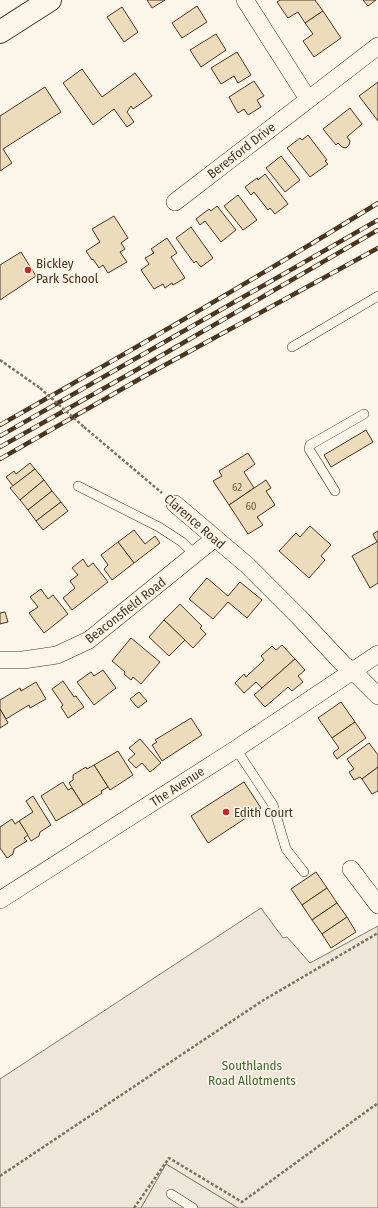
<svg xmlns="http://www.w3.org/2000/svg" width="378" height="1208" viewBox="0 0 378 1208" font-family="'Fira Sans Condensed',sans-serif">
	<style>
		.green { fill: #ede6d9; stroke: #887966 }
		.parking { fill: #ede7d9; stroke: #887966 }
		.building { fill: #ecdcbc; stroke: #4a3520 }
		.lines { fill: none; stroke-linecap: round; stroke-linejoin: round }
		.service-casing { stroke: #4a3520; stroke-width: 10 }
		.minor-casing { stroke: #4a3520; stroke-width: 18 }
		.secondary-casing { stroke: #4a3520; stroke-width: 24 }
		.path { stroke: #7f6f5c; stroke-width: 2.5; stroke-dasharray: 3 2; stroke-linecap: butt }
		.service { stroke: #fbf6e9; stroke-width: 9 }
		.minor { stroke: #fbf6e9; stroke-width: 17 }
		.secondary { stroke: #fbf6e9; stroke-width: 22 }
		.rail-casing { stroke: #4a3520; stroke-width: 4.5 }
		.rail { stroke: #fbf6e9; stroke-width: 3; stroke-dasharray: 9; stroke-linecap: butt }
		.path-bridge { stroke: #7f6f5c; stroke-width: 2.5; stroke-dasharray: 3 2; stroke-linecap: butt }
		.poi-dot { fill: #c62828; stroke: #fbf6e9; stroke-width: 1.5 }
		.labels { text-anchor: middle; stroke-width: 3; stroke-linejoin: round; paint-order: stroke }
		.number-label { font-size: 11px; fill: #725f47 }
		.street-label { font-size: 13px; fill: #4a3520; stroke: #fbf6e9 }
		.poi-label { font-size: 13px; fill: #4a3520; stroke: #fbf6e9; text-anchor: start }
		.park-label { font-size: 13px; fill: #436837; stroke: #fbf6e9 }
	</style>
	<rect width="100%" height="100%" fill="#fbf6e9"/>
	<polygon class="green" points="261,908 283,938 287,937 310,963 378,926 378,1208 238,1208 166,1164 141,1208 0,1208 0,1079"/>
	<polygon class="parking" points="166,1164 238,1208 141,1208"/>
	<g class="building">
		<polygon points="147,0 165,0 152,8"/>
		<polygon points="280,0 315,0 323,11 305,23 298,12 288,18 277,2"/>
		<polygon points="363,0 376,0 368,6"/>
		<polygon points="197,6 207,22 182,38 172,23"/>
		<polygon points="122,7 138,32 124,42 107,17"/>
		<polygon points="323,11 341,38 314,57 303,41 313,34 305,23"/>
		<polygon points="216,34 226,50 201,67 190,50"/>
		<polygon points="237,52 251,75 238,83 234,76 221,84 211,68"/>
		<polygon points="82,69 102,97 135,73 152,96 133,109 131,106 127,112 134,122 127,127 114,109 93,125 63,83"/>
		<polygon points="254,81 264,96 257,100 261,107 248,115 244,109 238,113 229,97"/>
		<polygon points="378,82 378,121 359,96"/>
		<polygon points="45,87 61,112 3,149 12,163 0,171 0,116"/>
		<polygon points="350,108 362,124 347,137 350,141 349,145 346,148 342,147 338,143 336,145 323,129"/>
		<polygon points="308,135 327,160 325,161 328,164 310,177 287,148 300,138 302,140"/>
		<polygon points="281,156 300,180 285,192 266,168"/>
		<polygon points="265,174 288,204 275,214 270,208 268,210 254,192 251,195 245,187 257,178 258,180"/>
		<polygon points="238,195 257,220 243,230 224,206"/>
		<polygon points="217,206 236,230 221,242 205,221 200,225 196,219 209,209 211,211"/>
		<polygon points="114,216 128,238 121,243 125,249 120,252 127,262 108,273 103,265 99,268 93,259 92,260 86,251 100,242 92,229"/>
		<polygon points="191,227 213,258 201,267 196,261 194,263 176,238"/>
		<polygon points="167,238 177,253 171,257 185,278 173,285 172,283 165,288 163,284 154,289 141,270 149,264 145,258 154,253 151,249"/>
		<polygon points="21,252 36,276 0,300 0,265"/>
		<polygon points="366,430 373,442 331,467 324,455"/>
		<polygon points="248,453 255,464 244,472 254,488 229,505 213,481 222,476 219,471"/>
		<polygon points="30,463 35,469 13,486 6,477 14,471 16,474"/>
		<polygon points="35,469 44,480 20,500 10,488"/>
		<polygon points="44,480 52,491 28,510 20,500"/>
		<polygon points="266,480 271,488 266,491 275,505 257,517 263,525 248,534 229,505"/>
		<polygon points="52,491 61,502 36,521 28,510"/>
		<polygon points="61,502 68,511 43,530 36,521"/>
		<polygon points="310,526 331,545 321,556 325,560 309,578 279,551 296,533 300,537"/>
		<polygon points="134,530 145,544 155,536 160,543 134,563 118,542"/>
		<polygon points="378,531 378,583 370,588 352,556 377,542 373,534"/>
		<polygon points="118,542 134,563 112,580 104,569 108,565 101,555"/>
		<polygon points="83,559 88,567 93,563 108,582 72,610 63,598 75,588 70,581 78,575 72,568"/>
		<polygon points="207,578 228,596 240,582 262,600 247,618 228,602 213,619 189,599"/>
		<polygon points="41,589 48,599 53,595 68,614 44,633 29,613 38,607 30,597"/>
		<polygon points="180,604 202,626 200,628 206,634 193,648 164,620"/>
		<polygon points="5,612 8,622 0,624 0,613"/>
		<polygon points="164,620 185,640 169,656 149,637"/>
		<polygon points="131,638 160,662 141,684 133,677 131,680 124,674 125,672 112,661"/>
		<polygon points="282,645 295,659 262,688 256,682 244,693 235,683 244,674 246,677 264,660 261,656 272,646 276,650"/>
		<polygon points="295,659 305,670 298,676 303,682 292,691 288,687 265,707 254,695"/>
		<polygon points="103,670 116,688 94,705 77,682 91,672 94,676"/>
		<polygon points="63,681 74,697 76,696 84,707 68,718 61,707 63,705 52,689"/>
		<polygon points="36,682 46,699 30,708 29,705 6,719 0,709 0,700 20,688 21,691"/>
		<polygon points="139,692 147,701 138,708 130,699"/>
		<polygon points="341,702 355,722 332,738 318,718"/>
		<polygon points="0,709 8,723 0,728"/>
		<polygon points="191,718 202,735 162,761 152,745 157,742 155,740"/>
		<polygon points="355,722 366,738 337,759 333,753 339,748 332,738"/>
		<polygon points="140,739 161,763 150,772 142,763 136,768 128,760 135,754 129,748"/>
		<polygon points="369,743 378,755 378,767 362,779 360,777 354,780 349,772 354,769 347,759"/>
		<polygon points="118,751 133,775 110,790 94,765"/>
		<polygon points="94,765 108,787 101,791 102,793 83,805 69,783 73,780 73,775 86,767 87,769"/>
		<polygon points="378,767 378,791 372,794 362,779"/>
		<polygon points="63,782 68,790 72,788 83,805 56,821 41,796"/>
		<polygon points="244,782 261,808 208,843 191,816"/>
		<polygon points="33,796 51,825 40,832 39,836 31,841 19,821 33,812 26,801"/>
		<polygon points="12,819 15,824 19,821 28,835 24,838 27,841 14,849 13,854 7,858 0,848 0,827"/>
		<polygon points="316,872 327,888 302,905 291,889"/>
		<polygon points="327,888 337,903 312,920 302,905"/>
		<polygon points="337,903 347,917 322,934 312,920"/>
		<polygon points="347,917 356,932 331,948 322,934"/>
	</g>
	<g class="lines">
		<g class="service-casing">
			<g id="service">
				<polyline points="292,347 378,296"/>
				<polyline points="78,486 159,527 182,542 195,555"/>
				<polyline points="335,491 309,449 310,445 364,414"/>
				<polyline points="236,749 273,805 286,849 304,872"/>
				<polyline points="171,1194 193,1208"/>
			</g>
		</g>
		<g class="minor-casing">
			<g id="minor">
				<polyline points="245,0 308,99"/>
				<polyline points="175,202 378,46"/>
				<polyline points="175,504 247,565 299,617 344,665 353,671 378,696"/>
				<polyline points="0,660 23,660 57,655 89,640 215,538"/>
				<polyline points="351,869 378,905"/>
				<polyline points="0,900 236,749 378,654"/>
			</g>
		</g>
		<g class="secondary-casing">
			<polyline id="secondary" points="0,32 50,0"/>
		</g>
		<g class="path">
			<polyline points="0,360 40,388"/>
			<polyline points="84,427 162,493"/>
			<polyline points="0,1176 262,1001 378,933"/>
			<polyline points="134,1208 169,1158 242,1202 378,1103"/>
		</g>
		<use href="#service" class="service"/>
		<use href="#minor" class="minor"/>
		<use href="#secondary" class="secondary"/>
		<g class="rail-casing">
			<g id="rail">
				<path d="M0,425C127,353 254,280 378,203"/>
				<polyline points="0,436 378,220"/>
				<polyline points="0,447 138,369 378,230"/>
				<polyline points="0,459 143,377 378,248"/>
			</g>
		</g>
		<use href="#rail" class="rail"/>
		<polyline class="path-bridge" points="40,388 84,427"/>
	</g>
	<g class="poi-dot">
		<circle cx="28" cy="270" r="4"/>
		<circle cx="226" cy="812" r="4"/>
	</g>
	<g class="labels">
		<g class="number-label">
			<text x="237" y="491">62</text>
			<text x="251" y="510">60</text>
		</g>
		<g class="street-label">
			<text transform="translate(241 150) rotate(-38)" y="5">Beresford Drive</text>
			<text transform="translate(195 521) rotate(41)" y="5">Clarence Road</text>
			<text transform="translate(125 610) rotate(-38)" y="5">Beaconsfield Road</text>
			<text transform="translate(177 786) rotate(-33)" y="5">The Avenue</text>
		</g>
		<g class="poi-label">
			<text x="36" y="268">Bickley<tspan x="36" dy="15">Park School</tspan></text>
			<text x="234" y="817">Edith Court</text>
		</g>
		<g class="park-label">
			<text x="252" y="1070">Southlands<tspan x="252" dy="15">Road Allotments</tspan></text>
		</g>
	</g>
</svg>
